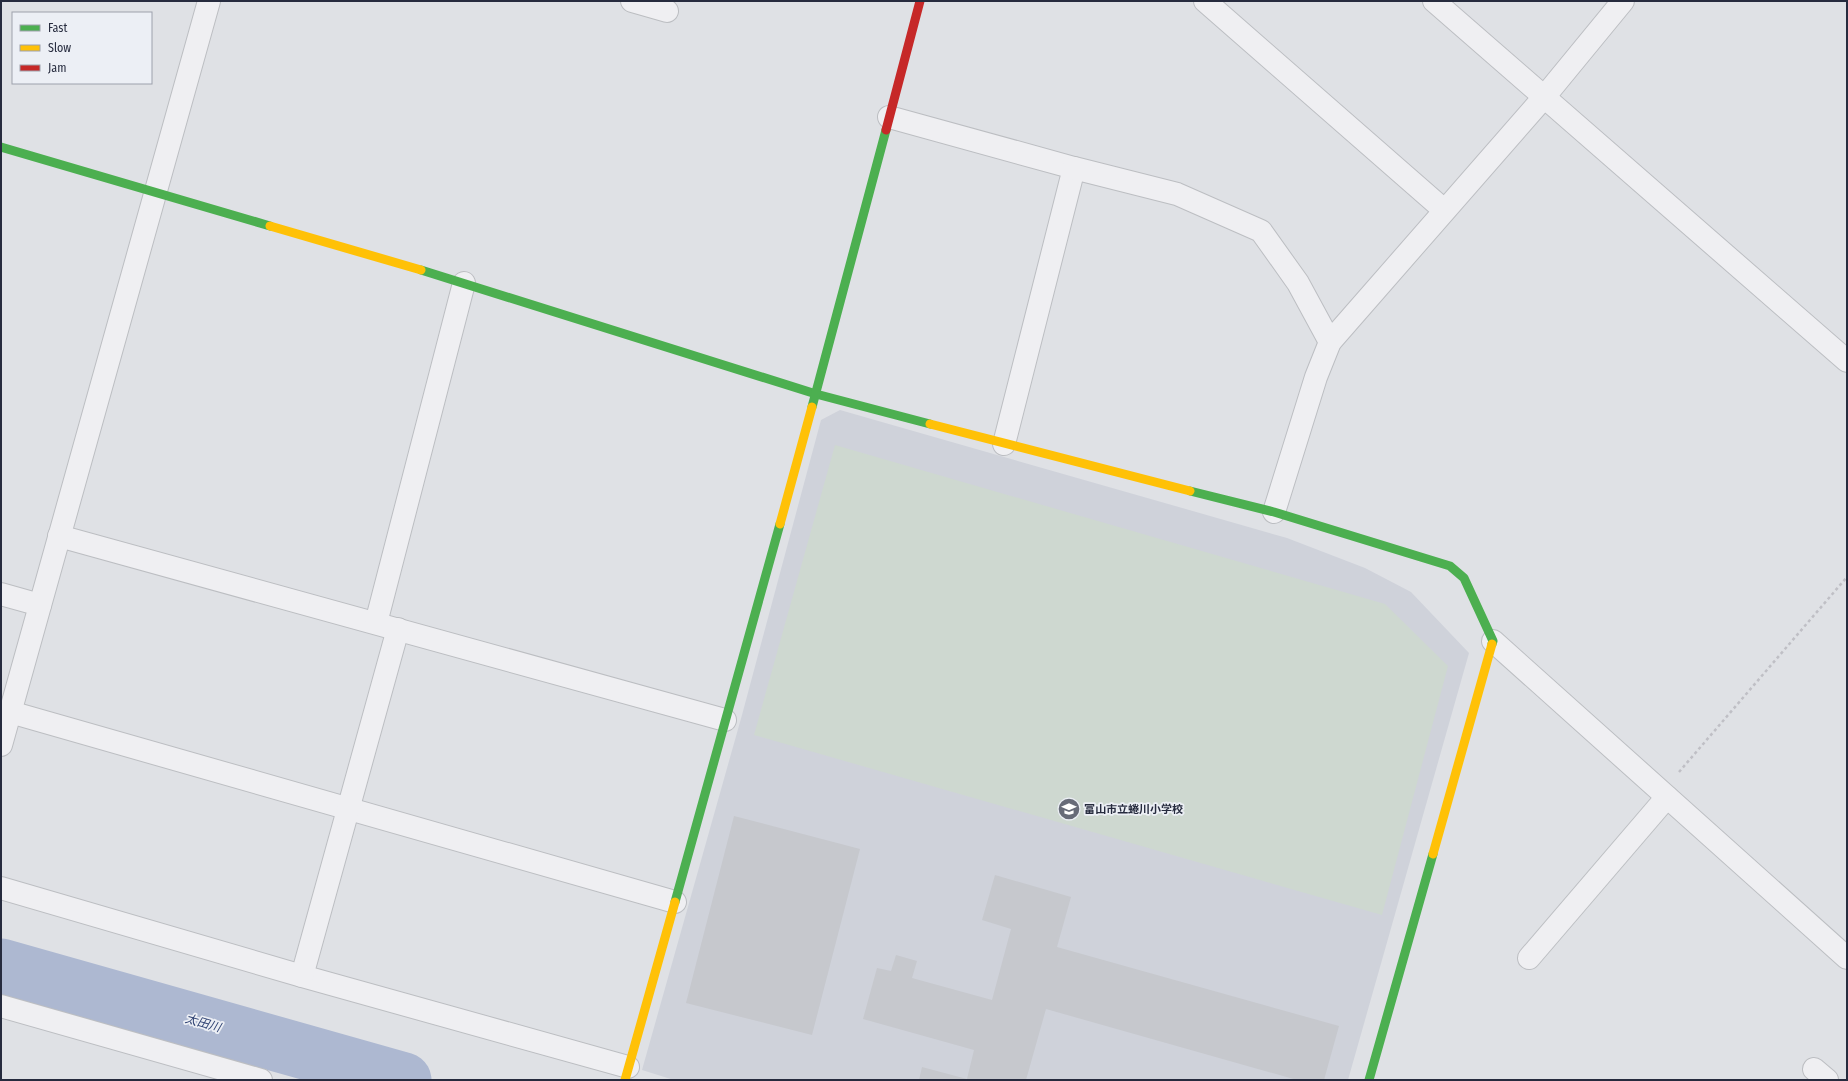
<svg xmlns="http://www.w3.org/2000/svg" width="1848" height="1081" viewBox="0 0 1848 1081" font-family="'Fira Sans Condensed','Noto Sans JP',sans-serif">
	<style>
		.built { fill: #cfd2da }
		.green { fill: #ced8d0 }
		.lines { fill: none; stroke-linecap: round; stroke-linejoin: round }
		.river { stroke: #adb8d1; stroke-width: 55 }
		.building { fill: #c6c8cd }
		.street-casing { stroke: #bcbec2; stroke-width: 24 }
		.path { stroke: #bfbfc5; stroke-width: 2.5; stroke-dasharray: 3 3; stroke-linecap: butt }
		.street { stroke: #efeff2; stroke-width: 22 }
		.fast { stroke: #4caf50; stroke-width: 9 }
		.slow { stroke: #ffc107; stroke-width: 9 }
		.jam { stroke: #c62828; stroke-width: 9 }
		.labels { text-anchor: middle; stroke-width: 3.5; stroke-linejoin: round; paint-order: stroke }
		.poi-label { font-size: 11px; font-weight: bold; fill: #262b3e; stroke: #eceff5; text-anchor: start }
		.water-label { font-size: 12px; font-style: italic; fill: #304373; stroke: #eceff5 }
	</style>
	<rect width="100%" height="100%" fill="#dfe1e5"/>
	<polygon class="built" points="840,410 1287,538 1365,568 1411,592 1469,653 1348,1080 674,1080 642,1070 742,715 821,420"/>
	<polygon class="green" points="835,445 1385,604 1448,666 1382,915 754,735"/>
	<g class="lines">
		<polyline class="river" points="1,966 404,1080"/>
	</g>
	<g class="building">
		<polygon points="734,816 860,849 812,1035 686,1003"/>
		<polygon points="995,875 1071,897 1057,947 1339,1026 1324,1080 1297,1080 1046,1009 1026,1080 919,1080 922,1067 967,1079 974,1050 863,1019 877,968 891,971 896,955 917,961 912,978 992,1000 1011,929 982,920"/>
	</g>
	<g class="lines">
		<g class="street-casing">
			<g id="street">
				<polyline points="632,1 667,11"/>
				<polyline points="1205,1 1444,210"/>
				<polyline points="1434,1 1847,361"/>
				<polyline points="889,117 1074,168 1004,444"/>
				<polyline points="1074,168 1177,194 1261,231 1298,283 1330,342"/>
				<polyline points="1274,512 1316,377 1330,342 1545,96 1623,1"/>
				<polyline points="59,536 725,720"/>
				<polyline points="1,594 40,605"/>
				<polyline points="376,623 464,283"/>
				<polyline points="1493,641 1847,958"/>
				<polyline points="10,712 675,902"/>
				<polyline points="1,745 209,1"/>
				<polyline points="1,888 302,976 628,1067"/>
				<polyline points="1529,958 1667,797"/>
				<polyline points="302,976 398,629"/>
				<polyline points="1,1006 261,1080"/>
				<polyline points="1814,1069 1827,1080"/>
			</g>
		</g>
		<polyline class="path" points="1679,772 1847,577"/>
		<use href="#street" class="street"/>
		<g class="fast">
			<polyline points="1,147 270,226"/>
			<polyline points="421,270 816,394 930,424"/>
			<polyline points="812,407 886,130"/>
			<polyline points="1190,491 1274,512 1450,566 1464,578 1493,641 1492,644"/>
			<polyline points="675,902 780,524"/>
			<polyline points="1369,1080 1433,854"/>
		</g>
		<g class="slow">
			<polyline points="270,226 421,270"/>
			<polyline points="930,424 1190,491"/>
			<polyline points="780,524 812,407"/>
			<polyline points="1433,854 1492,644"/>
			<polyline points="625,1080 675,902"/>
		</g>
		<polyline class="jam" points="886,130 920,1"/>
	</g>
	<defs>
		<g id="school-disc" transform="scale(1.15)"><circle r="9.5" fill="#676b78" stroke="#eceff5"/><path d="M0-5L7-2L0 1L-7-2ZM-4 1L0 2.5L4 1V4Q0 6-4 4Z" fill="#fff"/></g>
	</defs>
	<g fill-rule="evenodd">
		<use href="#school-disc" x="1069" y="809"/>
	</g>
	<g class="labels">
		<g class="poi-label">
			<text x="1084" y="813">富山市立蜷川小学校</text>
		</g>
		<g class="water-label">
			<text transform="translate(203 1023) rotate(16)" y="4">太田川</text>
		</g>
	</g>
	<rect width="1848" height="1081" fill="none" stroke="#262b3e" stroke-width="4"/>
	<rect x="12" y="12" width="140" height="72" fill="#eceff5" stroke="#9da1ac"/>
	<rect x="20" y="25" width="20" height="6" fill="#4caf50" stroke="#9da1ac"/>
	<text x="48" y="32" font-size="12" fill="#262b3e">Fast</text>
	<rect x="20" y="45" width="20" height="6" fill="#ffc107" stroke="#9da1ac"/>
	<text x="48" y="52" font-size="12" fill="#262b3e">Slow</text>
	<rect x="20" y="65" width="20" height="6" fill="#c62828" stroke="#9da1ac"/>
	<text x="48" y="72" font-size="12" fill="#262b3e">Jam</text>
</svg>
